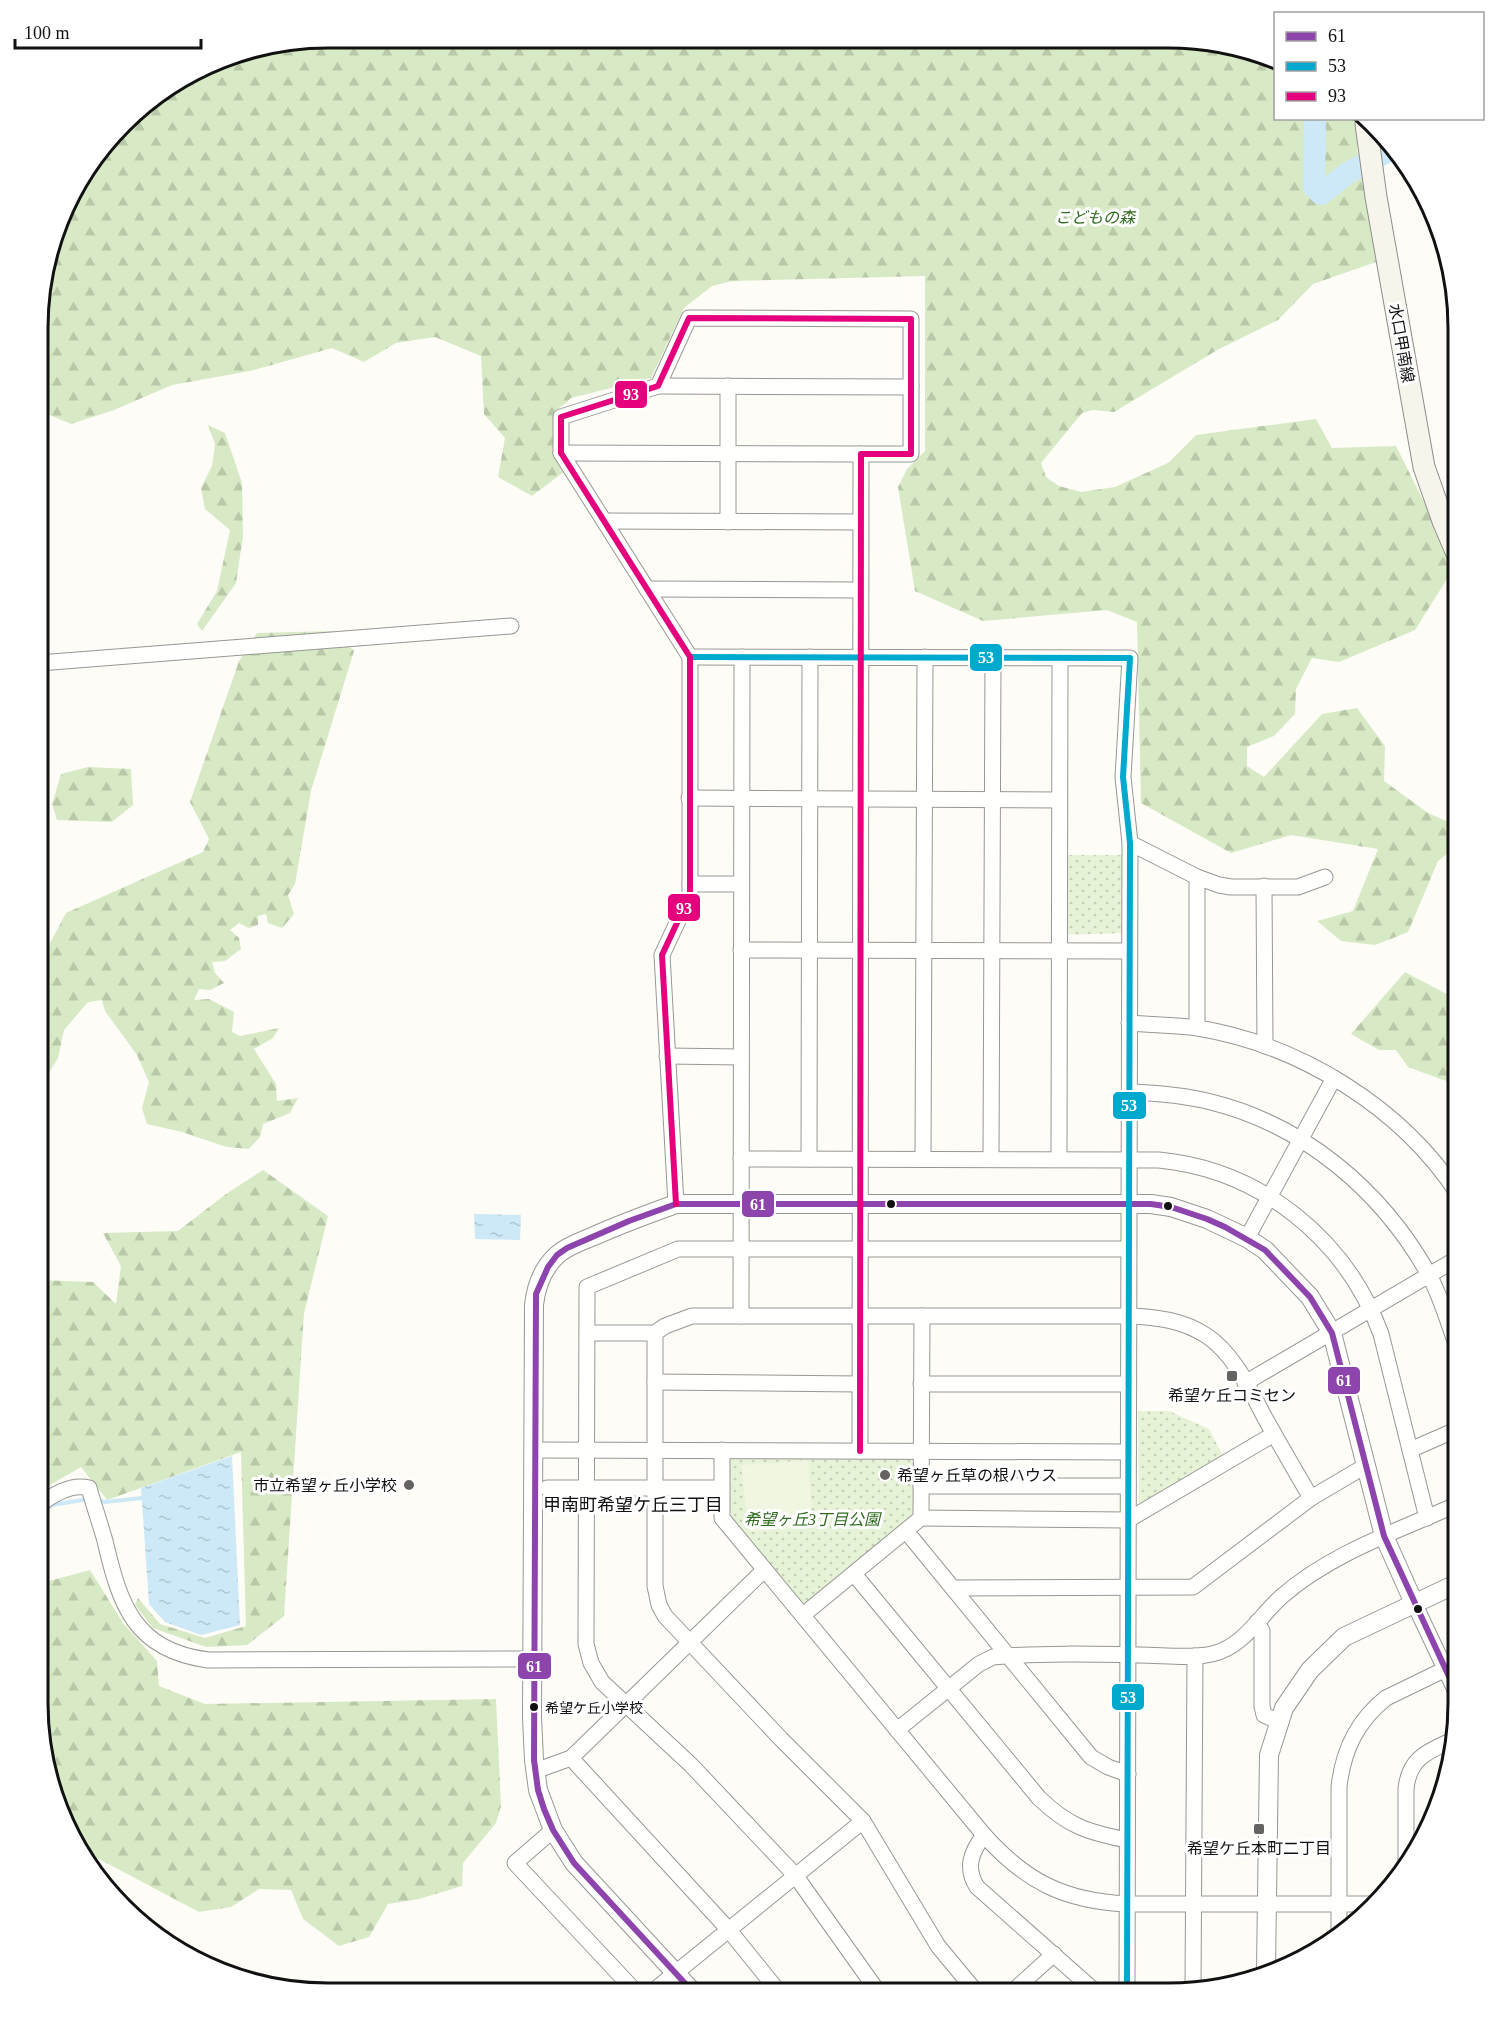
<svg xmlns="http://www.w3.org/2000/svg" width="1496" height="2031" viewBox="0 0 1496 2031" font-family="'Times New Roman','Noto Sans JP',serif">
	<style>
		.forest { fill: url(#forest-firs) }
		.park { fill: url(#park-dots) }
		.pitch { fill: #f0f6e1 }
		.water { fill: url(#water-ripples) }
		.lines { fill: none; stroke-linecap: round; stroke-linejoin: round }
		.stream { stroke: #cde8f7; stroke-width: 4 }
		.river { stroke: #cde8f7; stroke-width: 22 }
		.minor-casing { stroke: #979795; stroke-width: 17 }
		.tertiary-casing { stroke: #979795; stroke-width: 20 }
		.secondary-casing { stroke: #8e8d8b; stroke-width: 23 }
		.minor { stroke: #fffffe; stroke-width: 15 }
		.tertiary { stroke: #fffffe; stroke-width: 18 }
		.secondary { stroke: #f6f4eb; stroke-width: 21 }
		.bus-1-casing { stroke: #fff; stroke-width: 10 }
		.bus-2-casing { stroke: #fff; stroke-width: 10 }
		.bus-3-casing { stroke: #fff; stroke-width: 10 }
		.bus-1 { stroke: #8e44ad; stroke-width: 6 }
		.bus-2 { stroke: #00a9ce; stroke-width: 6 }
		.bus-3 { stroke: #e5007d; stroke-width: 6 }
		.bus-dot { fill: #111; stroke: #fff; stroke-width: 2 }
		.poi-dot { fill: #646362; stroke: #fff; stroke-width: 2 }
		.labels { text-anchor: middle; stroke-width: 6; stroke-linejoin: round; paint-order: stroke }
		.bus-label { font-size: 14px; fill: #111; stroke: #fff; text-anchor: start }
		.park-label { font-size: 16px; font-style: italic; fill: #2f6b1f; stroke: #fff }
		.street-label { font-size: 16px; fill: #111; stroke: #fff }
		.poi-label { font-size: 16px; fill: #111; stroke: #fff }
		.neighbourhood-label { font-size: 18px; fill: #111; stroke: #fff }
		.rim { fill: none; stroke: #111; stroke-width: 3 }
		.line-badge { stroke: #fff; stroke-width: 2 }
		.badge-label { font-size: 16px; text-anchor: middle; font-weight: bold; fill: #fff }
	</style>
	<defs>
		<pattern id="forest-firs" width="22" height="20" patternUnits="userSpaceOnUse" patternTransform="scale(1.5)"><rect width="22" height="20" fill="#d8eac5"/><path d="M5 1l3.5 6h-7zM16 11l3.5 6h-7z" fill="#b8c8a8"/></pattern>
		<pattern id="park-dots" width="8" height="8" patternUnits="userSpaceOnUse" patternTransform="scale(1.5)"><rect width="8" height="8" fill="#e7f3d7"/><path d="M2 2h.1M6 6h.1" fill="none" stroke="#c5cfb8" stroke-width="1.8" stroke-linecap="round"/></pattern>
		<pattern id="water-ripples" width="26" height="14" patternUnits="userSpaceOnUse" patternTransform="scale(1.5)"><rect width="26" height="14" fill="#cde8f7"/><path d="M2 4q2-2 4 0t4 0M15 11q2-2 4 0t4 0" fill="none" stroke="#afc6d3"/></pattern>
	</defs>
	<rect width="100%" height="100%" fill="#fdfcf7"/>
	<g class="forest">
		<polygon points="328,38 1206,40 1275,59 1276,118 1358,119 1357,148 1376,262 1313,284 1278,320 1219,349 1114,412 1093,410 1082,413 1041,463 1046,477 1059,486 1081,492 1115,487 1168,463 1196,435 1316,419 1332,448 1396,446 1442,538 1452,571 1415,630 1339,662 1312,658 1296,689 1295,714 1274,736 1247,747 1247,766 1264,777 1322,714 1357,708 1385,746 1384,781 1428,813 1458,826 1458,845 1438,861 1408,932 1375,945 1341,941 1317,921 1353,911 1378,849 1291,835 1231,853 1141,803 1137,622 1107,610 983,621 915,591 898,487 907,469 925,451 925,276 732,281 712,286 684,308 651,378 571,398 554,413 555,454 565,471 532,496 498,477 505,438 484,414 481,356 435,337 396,343 364,362 332,348 250,371 172,385 114,410 71,424 40,411 40,290 76,183 137,109 234,53"/>
		<polygon points="208,425 225,433 242,483 243,536 236,583 202,631 197,624 217,591 230,530 205,509 201,488 212,466 215,444"/>
		<polygon points="335,631 354,651 311,791 295,884 288,895 294,914 282,928 268,923 266,914 258,916 258,925 249,928 239,923 230,930 239,938 241,949 225,961 212,962 215,973 224,983 210,990 199,989 194,1000 209,999 234,1012 232,1032 240,1036 279,1028 273,1038 254,1049 276,1084 277,1101 298,1098 290,1113 263,1124 260,1137 249,1149 227,1147 182,1132 147,1124 142,1108 149,1082 137,1055 105,1011 102,1000 88,1002 64,1030 58,1058 39,1089 39,982 41,960 66,913 203,852 209,839 190,802 239,661 257,633"/>
		<polygon points="88,767 131,769 133,805 112,822 57,820 52,804 61,774"/>
		<polygon points="1405,972 1458,1000 1458,1092 1446,1081 1408,1067 1396,1050 1379,1050 1351,1034"/>
		<polygon points="263,1170 328,1216 304,1313 284,1616 247,1645 206,1647 153,1628 135,1605 138,1598 160,1624 205,1638 246,1626 241,1452 107,1500 81,1467 38,1492 38,1457 44,1448 38,1448 38,1280 93,1282 116,1304 121,1266 103,1233 178,1231 226,1194"/>
		<polygon points="90,1570 123,1623 157,1661 159,1686 205,1704 496,1699 501,1806 496,1823 463,1863 462,1886 419,1899 388,1904 369,1937 339,1946 303,1919 291,1890 259,1889 231,1907 199,1912 97,1858 88,1863 68,1832 38,1703 38,1584"/>
	</g>
	<g class="park">
		<polygon points="1066,855 1123,855 1123,933 1065,935"/>
		<polygon points="1138,1411 1169,1411 1209,1429 1224,1458 1139,1510"/>
		<polygon points="733,1457 907,1457 915,1464 915,1509 909,1522 810,1603 799,1602 733,1520 728,1506 727,1463"/>
	</g>
	<polygon class="pitch" points="808,1460 813,1526 749,1532 741,1465"/>
	<g class="water">
		<polygon points="474,1214 521,1215 520,1240 475,1239"/>
		<polygon points="232,1456 240,1625 201,1635 165,1622 149,1604 141,1488"/>
	</g>
	<g class="lines">
		<g class="stream">
			<polyline points="98,1500 105,1502 142,1498"/>
			<polyline points="38,1515 52,1505 88,1499"/>
		</g>
		<polyline class="river" points="1315,118 1314,187 1321,194 1349,172 1389,151"/>
		<g class="minor-casing">
			<g id="minor">
				<polyline points="658,386 911,387"/>
				<polyline points="561,453 861,454"/>
				<polyline points="604,521 860,522"/>
				<polyline points="728,522 728,386"/>
				<polyline points="647,589 860,590"/>
				<polyline points="690,657 1130,658 1123,777 1130,843 1127,1993"/>
				<polyline points="39,663 511,626"/>
				<polyline points="689,798 1059,800"/>
				<polyline points="1130,843 1197,877 1219,885 1231,887 1298,887 1325,877"/>
				<polyline points="1197,877 1197,1028"/>
				<polyline points="690,884 741,884"/>
				<polyline points="1264,886 1265,1046"/>
				<polyline points="741,950 1129,951"/>
				<path d="M1129,1023C1152,1025 1175,1025 1198,1028C1300,1045 1401,1107 1458,1194"/>
				<polyline points="667,1056 741,1057"/>
				<path d="M1129,1092C1157,1093 1184,1095 1211,1102C1304,1125 1381,1190 1428,1273C1441,1296 1449,1325 1458,1350"/>
				<path d="M741,1159L1159,1160C1261,1170 1346,1239 1381,1334L1427,1518"/>
				<polyline points="809,1159 810,657"/>
				<polyline points="923,1159 925,657"/>
				<polyline points="991,1159 993,658"/>
				<polyline points="1059,1159 1060,658"/>
				<polyline points="676,1204 662,955 690,895 690,657 561,453 561,417 658,386 689,318 911,319 911,454 861,454 860,1451"/>
				<polyline points="1247,1238 1334,1078"/>
				<polyline points="741,1316 742,657"/>
				<path d="M588,1333H655L665,1326L692,1316H1128C1157,1317 1183,1320 1207,1336C1235,1355 1250,1390 1265,1418C1280,1445 1296,1472 1311,1498"/>
				<polyline points="655,1333 655,1586 659,1605 665,1616 781,1739 863,1821 938,1946 977,1993"/>
				<polyline points="655,1382 859,1384"/>
				<polyline points="1245,1383 1458,1258"/>
				<polyline points="921,1384 1127,1384"/>
				<polyline points="534,1450 1128,1452"/>
				<path d="M722,1450V1518L984,1835C1026,1882 1065,1901 1127,1904H1374"/>
				<polyline points="1410,1450 1458,1429"/>
				<polyline points="921,1486 1128,1486"/>
				<polyline points="547,1488 722,1488"/>
				<path d="M38,1506C52,1495 71,1483 89,1488C94,1506 100,1523 105,1541C120,1605 134,1650 208,1660L533,1659"/>
				<polyline points="921,1518 1128,1520 1274,1434"/>
				<polyline points="906,1531 1091,1757 1108,1767 1128,1774"/>
				<path d="M854,1574L1039,1798C1068,1826 1087,1832 1127,1840"/>
				<polyline points="953,1588 1193,1587 1311,1498 1367,1465"/>
				<polyline points="1414,1603 1458,1696"/>
				<polyline points="803,1615 921,1518 922,1316"/>
				<polyline points="1257,1622 1262,1631 1262,1706 1264,1715 1279,1722"/>
				<path d="M897,1730L979,1664L993,1657C1041,1653 1091,1654 1139,1655C1163,1655 1189,1659 1212,1654C1243,1647 1259,1617 1281,1597C1331,1553 1398,1531 1458,1504"/>
				<polyline points="571,1758 728,1929 779,1992"/>
				<polyline points="535,1771 571,1758 764,1570"/>
				<polyline points="553,1830 515,1863 636,1992"/>
				<path d="M984,1835C971,1852 965,1868 977,1887L1097,1993"/>
				<path d="M1406,1868V1789C1409,1757 1429,1751 1455,1739"/>
				<path d="M1339,1935V1787C1343,1750 1357,1721 1386,1698L1458,1663"/>
				<polyline points="1193,1988 1195,1656"/>
				<polyline points="652,1992 863,1821"/>
				<polyline points="879,1993 795,1875 691,1765 602,1682 591,1663 586,1644 587,1287 678,1249 1128,1249"/>
				<polyline points="1011,1993 1054,1954"/>
			</g>
		</g>
		<g class="tertiary-casing">
			<g id="tertiary">
				<polyline points="1266,1971 1269,1755 1284,1708 1310,1670 1344,1637 1458,1583"/>
				<path d="M693,1992L574,1863L553,1830L538,1790L534,1760L532,1717L534,1305C536,1287 543,1268 557,1255C567,1246 582,1241 594,1236C621,1224 648,1214 676,1204H1151L1171,1207L1207,1219L1247,1238L1265,1250L1310,1297L1332,1333L1384,1536L1414,1603"/>
			</g>
		</g>
		<g class="secondary-casing">
			<polyline id="secondary" points="1366,124 1376,197 1424,467 1443,521 1458,556"/>
		</g>
		<use href="#minor" class="minor"/>
		<use href="#tertiary" class="tertiary"/>
		<use href="#secondary" class="secondary"/>
		<g class="bus-1-casing">
			<polyline id="bus-1" points="693,1992 574,1863 553,1830 544,1809 538,1790 534,1760 536,1294 548,1267 557,1255 567,1248 629,1221 676,1204 1151,1204 1171,1207 1207,1219 1225,1227 1265,1250 1310,1297 1332,1333 1384,1536 1458,1696"/>
		</g>
		<g class="bus-2-casing">
			<polyline id="bus-2" points="690,657 1130,658 1123,777 1130,843 1127,1993"/>
		</g>
		<g class="bus-3-casing">
			<polyline id="bus-3" points="676,1204 662,955 690,895 690,657 561,453 561,417 658,386 689,318 911,319 911,454 861,454 860,1451"/>
		</g>
		<use href="#bus-1" class="bus-1"/>
		<use href="#bus-2" class="bus-2"/>
		<use href="#bus-3" class="bus-3"/>
	</g>
	<g class="bus-dot">
		<circle cx="891" cy="1204" r="5"/>
		<circle cx="1168" cy="1206" r="5"/>
		<circle cx="1418" cy="1609" r="5"/>
		<circle cx="534" cy="1707" r="5"/>
	</g>
	<g class="poi-dot">
		<rect x="1226" y="1370" width="12" height="12" rx="3"/>
		<circle cx="885" cy="1475" r="6"/>
		<circle cx="409" cy="1485" r="6"/>
		<rect x="1253" y="1823" width="12" height="12" rx="3"/>
	</g>
	<g class="labels">
		<g class="bus-label">
			<text x="545" y="1713">希望ケ丘小学校</text>
		</g>
		<g class="park-label">
			<text x="1095" y="223">こどもの森</text>
			<text x="812" y="1525">希望ヶ丘3丁目公園</text>
		</g>
		<g class="street-label">
			<text transform="translate(1402 343) rotate(80)" y="6">水口甲南線</text>
		</g>
		<g class="poi-label">
			<text x="1232" y="1401">希望ケ丘コミセン</text>
			<text x="897" y="1481" text-anchor="start">希望ヶ丘草の根ハウス</text>
			<text x="397" y="1491" text-anchor="end">市立希望ヶ丘小学校</text>
			<text x="1259" y="1854">希望ケ丘本町二丁目</text>
		</g>
		<g class="neighbourhood-label">
			<text x="633" y="1511">甲南町希望ケ丘三丁目</text>
		</g>
	</g>
	<path d="M0 0H1496V2031H0ZM328 48H1168A280 280 0 0 1 1448 328V1703A280 280 0 0 1 1168 1983H328A280 280 0 0 1 48 1703V328A280 280 0 0 1 328 48Z" fill="#fff" fill-rule="evenodd"/>
	<path class="rim" d="M328 48H1168A280 280 0 0 1 1448 328V1703A280 280 0 0 1 1168 1983H328A280 280 0 0 1 48 1703V328A280 280 0 0 1 328 48Z"/>
	<g class="line-badge">
		<rect x="614" y="380" width="34" height="29" rx="6" fill="#e5007d"/>
		<rect x="969" y="643" width="34" height="29" rx="6" fill="#00a9ce"/>
		<rect x="667" y="893" width="34" height="29" rx="6" fill="#e5007d"/>
		<rect x="1112" y="1091" width="35" height="29" rx="6" fill="#00a9ce"/>
		<rect x="741" y="1190" width="34" height="28" rx="6" fill="#8e44ad"/>
		<rect x="1327" y="1366" width="34" height="29" rx="6" fill="#8e44ad"/>
		<rect x="517" y="1652" width="35" height="28" rx="6" fill="#8e44ad"/>
		<rect x="1111" y="1683" width="34" height="28" rx="6" fill="#00a9ce"/>
	</g>
	<g class="badge-label">
		<text x="631" y="400">93</text>
		<text x="986" y="663">53</text>
		<text x="684" y="914">93</text>
		<text x="1129" y="1111">53</text>
		<text x="758" y="1210">61</text>
		<text x="1344" y="1386">61</text>
		<text x="534" y="1672">61</text>
		<text x="1128" y="1703">53</text>
	</g>
	<rect x="1274" y="12" width="210" height="108" fill="#ffffff" stroke="#a0a0a0" stroke-width="1.5"/>
	<rect x="1286" y="32" width="30" height="9" fill="#8e44ad" stroke="#a0a0a0" stroke-width="1.5"/>
	<text x="1328" y="42" font-size="18" fill="#111111">61</text>
	<rect x="1286" y="62" width="30" height="9" fill="#00a9ce" stroke="#a0a0a0" stroke-width="1.5"/>
	<text x="1328" y="72" font-size="18" fill="#111111">53</text>
	<rect x="1286" y="92" width="30" height="9" fill="#e5007d" stroke="#a0a0a0" stroke-width="1.5"/>
	<text x="1328" y="102" font-size="18" fill="#111111">93</text>
	<path d="M15 39v9h186v-9" fill="none" stroke="#111111" stroke-width="3"/>
	<text x="24" y="39" font-size="18" fill="#111111" stroke="#ffffff" stroke-width="4.5" paint-order="stroke">100 m</text>
</svg>
